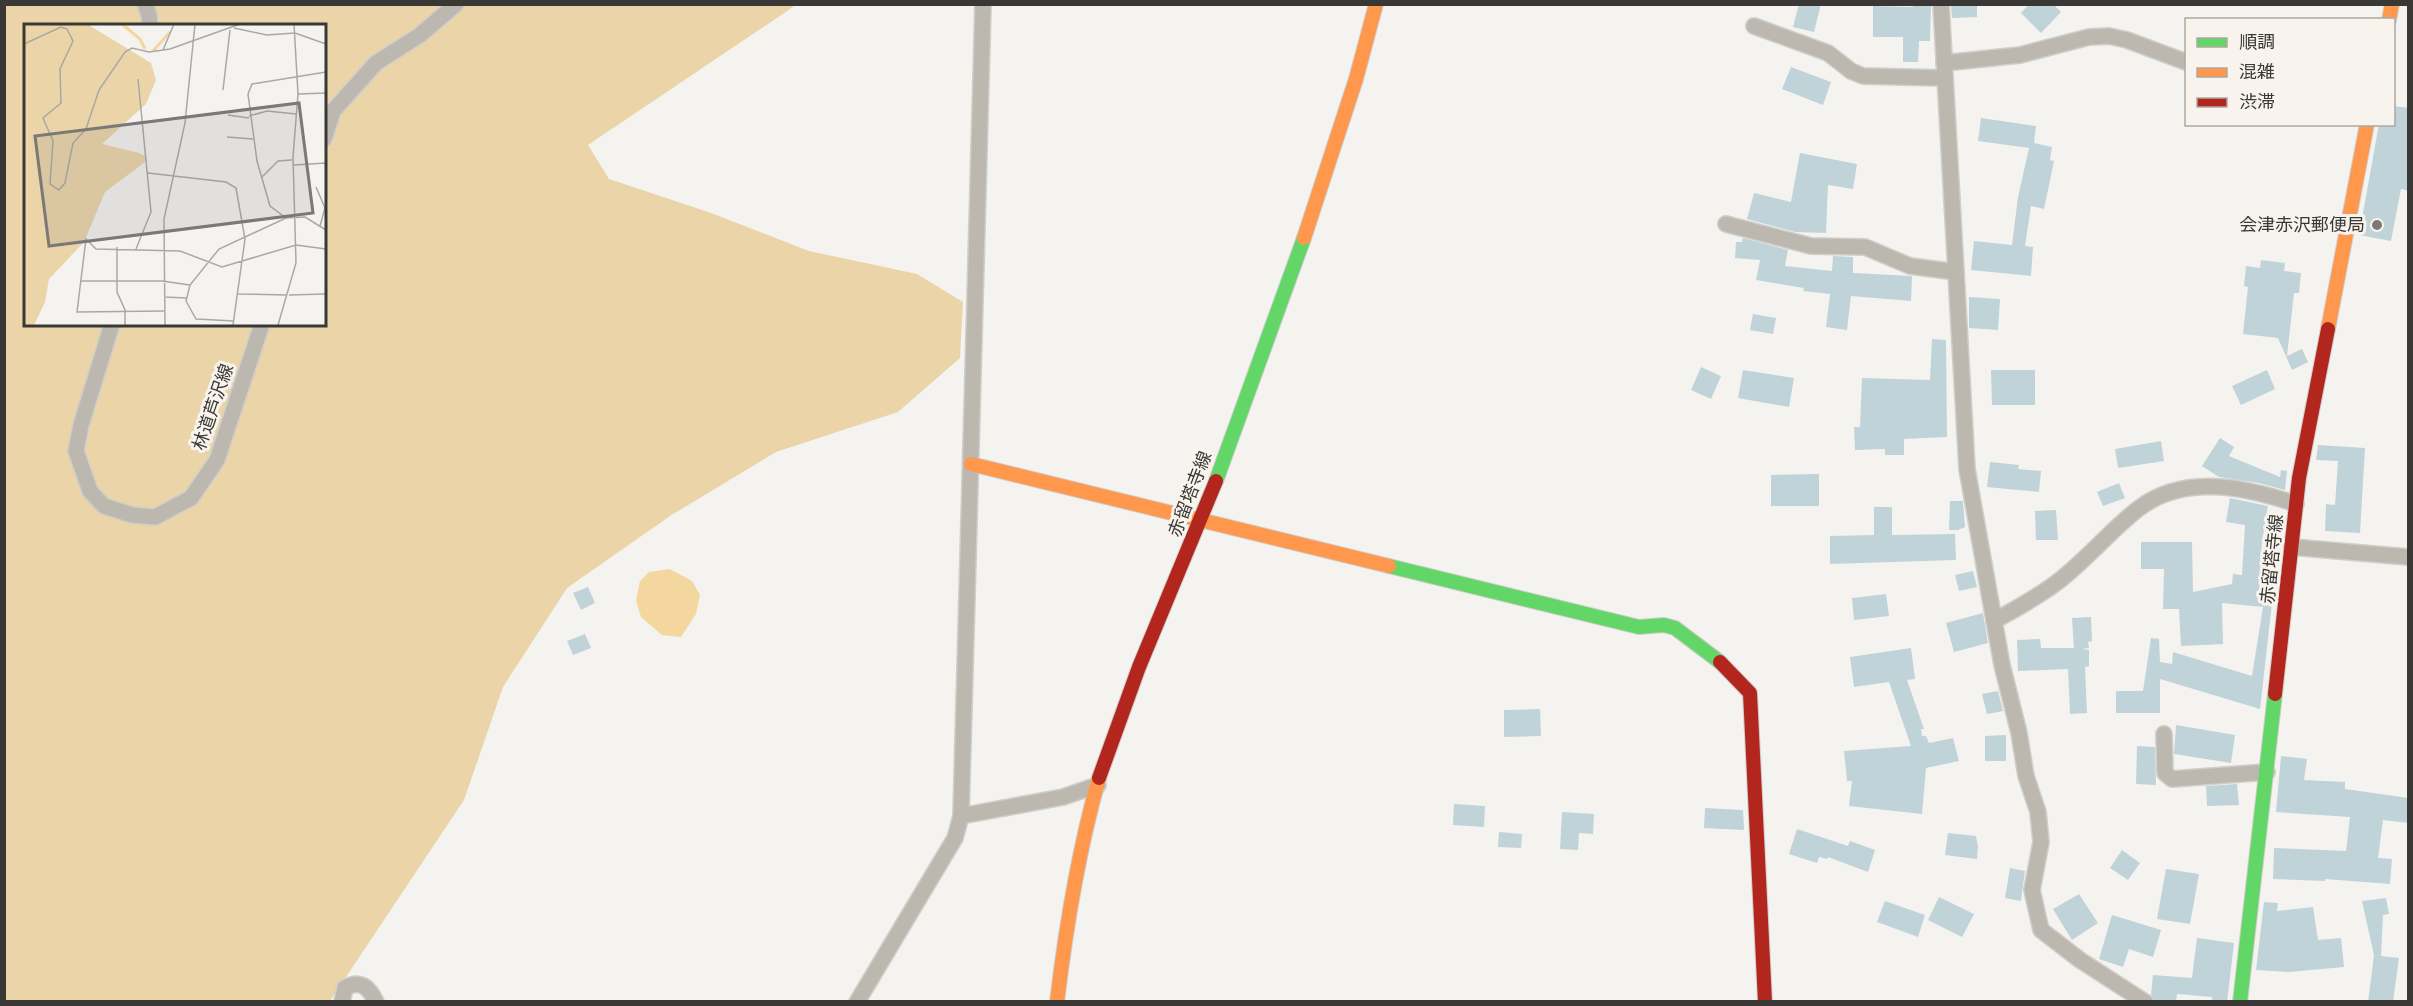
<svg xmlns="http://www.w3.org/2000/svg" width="2413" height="1006" viewBox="0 0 2413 1006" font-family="'Fira Sans Condensed','Noto Sans JP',sans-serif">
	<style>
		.forest { fill: #ebd4a7; fill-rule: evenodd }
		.water { fill: #f4d69f }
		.building { fill: #c0d3d8 }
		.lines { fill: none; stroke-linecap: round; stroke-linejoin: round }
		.street-casing { stroke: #cfcecb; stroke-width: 18 }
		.fast-casing { stroke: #cfcecb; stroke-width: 16 }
		.slow-casing { stroke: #cfcecb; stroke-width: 16 }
		.jam-casing { stroke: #cfcecb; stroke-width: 16 }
		.street { stroke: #bdb8af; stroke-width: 15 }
		.fast { stroke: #63d668; stroke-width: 14 }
		.slow { stroke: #ff974d; stroke-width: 14 }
		.jam { stroke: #b3261e; stroke-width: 14 }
		.poi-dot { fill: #7b7976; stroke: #f8f4ed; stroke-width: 2 }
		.labels { text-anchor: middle; stroke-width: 6; stroke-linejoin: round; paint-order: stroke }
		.poi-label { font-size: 18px; fill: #3a3835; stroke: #f8f4ed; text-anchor: end }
		.street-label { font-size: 18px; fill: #3a3835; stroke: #f8f4ed }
		.inset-river { fill: none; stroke: #f4d69f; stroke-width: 3 }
		.inset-road { fill: none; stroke: #aaa8a5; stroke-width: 1.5 }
		.view { fill: #7b7976; fill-opacity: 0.15; stroke: #7b7976; stroke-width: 3 }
		.inset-edge { fill: none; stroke: #3a3835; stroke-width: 3 }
	</style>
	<rect width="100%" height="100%" fill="#f5f3f0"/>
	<path class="forest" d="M5,5H796L588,145L609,179L711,213L809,251L917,274L963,302L960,358L898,412L776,452L670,516L567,588L503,687L464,800L330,1001L5,1002ZM26,26H324V324H26Z"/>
	<polygon class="water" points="670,569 692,581 700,595 696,614 681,637 662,635 641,617 636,600 640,581 649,572"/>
	<g class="building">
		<polygon points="1799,4 1821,4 1814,32 1793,27"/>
		<polygon points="1912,4 1931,4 1930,41 1919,41 1918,62 1903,62 1903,37 1873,37 1873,6 1913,7"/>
		<polygon points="1951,4 1977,4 1977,17 1952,18"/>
		<polygon points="2029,4 2053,4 2061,12 2041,33 2021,13"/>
		<polygon points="1791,67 1831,82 1823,105 1782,89"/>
		<polygon points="2394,106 2409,108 2409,191 2401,189 2391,241 2359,235 2379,124 2394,124"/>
		<polygon points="1981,118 2036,126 2034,143 2052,147 2050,160 2054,161 2044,209 2031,206 2025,246 2033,247 2031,276 1971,270 1974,241 2012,245 2018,197 2029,148 1978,141"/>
		<polygon points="1800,153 1857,164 1853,189 1828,185 1826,233 1795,232 1747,219 1754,193 1791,202"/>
		<polygon points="1743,238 1788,250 1785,266 1832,271 1833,256 1853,257 1853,273 1912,276 1911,301 1851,296 1847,330 1826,327 1830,294 1803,291 1804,288 1756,280 1760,260 1735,258 1736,242 1742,242"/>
		<polygon points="2261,260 2285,263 2284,271 2301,273 2299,293 2294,293 2287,356 2302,349 2308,362 2292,370 2278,338 2243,334 2248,287 2244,286 2246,266 2260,268"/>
		<polygon points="1969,297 2000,299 1998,330 1969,328"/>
		<polygon points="1753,314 1776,318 1773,334 1750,330"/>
		<polygon points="1932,339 1946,340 1947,437 1904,439 1904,455 1885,455 1885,449 1855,450 1854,427 1860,427 1862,378 1930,380"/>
		<polygon points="1701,367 1721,376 1711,399 1691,390"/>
		<polygon points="1743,370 1794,378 1789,407 1738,398"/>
		<polygon points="1991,370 2035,370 2035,405 1992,405"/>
		<polygon points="2267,370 2275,389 2241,405 2232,386"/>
		<polygon points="2220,438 2234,447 2229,456 2280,477 2281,470 2287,471 2285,490 2259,483 2219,477 2202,466"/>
		<polygon points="2161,441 2164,461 2118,468 2115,449"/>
		<polygon points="2318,445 2365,448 2360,533 2325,531 2326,504 2335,505 2338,461 2316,460"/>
		<polygon points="1990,462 2019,465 2018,469 2041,471 2039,492 1987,487"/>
		<polygon points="1819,474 1819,506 1771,506 1771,475"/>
		<polygon points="2119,483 2125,498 2103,506 2097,492"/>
		<polygon points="2230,498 2268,506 2262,542 2260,576 2275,577 2260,709 2160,679 2160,713 2116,713 2116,691 2143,691 2151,638 2159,639 2160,662 2172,664 2173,652 2252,676 2263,607 2222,603 2223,644 2181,646 2179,609 2163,609 2164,569 2141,569 2141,542 2192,542 2193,592 2232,584 2233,574 2242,575 2245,525 2226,522"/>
		<polygon points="1950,501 1963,501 1965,527 1958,530 1949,530"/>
		<polygon points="1874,507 1892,507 1892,535 1955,534 1956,560 1830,564 1830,536 1874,535"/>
		<polygon points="2056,510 2058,540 2036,540 2035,511"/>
		<polygon points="1973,571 1977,587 1959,591 1955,575"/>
		<polygon points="588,587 595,603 581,610 573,593"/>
		<polygon points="1886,594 1889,616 1854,620 1852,598"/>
		<polygon points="1983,613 1988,643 1954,652 1946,623"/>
		<polygon points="2091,617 2092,641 2088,642 2089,648 2082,649 2089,650 2089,666 2085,667 2087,713 2070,714 2068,669 2018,671 2017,640 2040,639 2041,648 2074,648 2072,618"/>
		<polygon points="585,634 591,648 573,655 567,641"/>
		<polygon points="1911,648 1915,679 1907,680 1924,729 1921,729 1922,736 1926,736 1929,743 1953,738 1959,761 1926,768 1922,814 1849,806 1852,781 1847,781 1844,751 1911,746 1889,682 1854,687 1850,657"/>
		<polygon points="1998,691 2003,711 1987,714 1982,694"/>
		<polygon points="1540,709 1541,736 1504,737 1504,710"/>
		<polygon points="2176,725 2235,735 2231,763 2174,754"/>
		<polygon points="2006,735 2006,761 1985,761 1985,736"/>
		<polygon points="2137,746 2155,747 2156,785 2136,784"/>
		<polygon points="2281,756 2307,759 2304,780 2345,782 2345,789 2409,798 2409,823 2383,820 2378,858 2392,859 2390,884 2325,879 2325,881 2273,879 2274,848 2346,851 2350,817 2276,812"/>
		<polygon points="2237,784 2239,805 2207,806 2206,786"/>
		<polygon points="1454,804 1485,806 1484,827 1453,825"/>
		<polygon points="1705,808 1743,810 1744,830 1704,828"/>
		<polygon points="1562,812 1594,814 1593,834 1579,833 1578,850 1560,849"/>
		<polygon points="1797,829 1848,846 1850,841 1875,850 1868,872 1828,857 1827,859 1819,857 1817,863 1789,854"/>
		<polygon points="1499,832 1522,834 1521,848 1498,847"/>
		<polygon points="1948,833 1976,836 1978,846 1977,859 1945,855"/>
		<polygon points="2122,850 2140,863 2128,880 2110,868"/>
		<polygon points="2010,868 2025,871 2021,901 2005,898"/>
		<polygon points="2166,869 2199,874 2190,924 2157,919"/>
		<polygon points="2079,894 2098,923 2072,940 2053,909"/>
		<polygon points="1939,897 1974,914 1962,937 1928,920"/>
		<polygon points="2386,898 2389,914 2383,915 2381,956 2399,958 2393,1002 2368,1002 2374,955 2362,901"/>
		<polygon points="1885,901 1925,915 1918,937 1877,922"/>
		<polygon points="2264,902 2278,903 2277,911 2313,907 2318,940 2341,938 2344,967 2289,972 2256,970"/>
		<polygon points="2112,915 2161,930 2153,957 2129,949 2123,967 2099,959"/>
		<polygon points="2197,938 2234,943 2227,1002 2212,1002 2212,997 2177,994 2176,1002 2155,1002 2151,995 2153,975 2192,978"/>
	</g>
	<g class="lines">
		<g class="street-casing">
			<g id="street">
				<polyline points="145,4 149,15 150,26"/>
				<polyline points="1941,4 1967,469 2002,665 2019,733 2026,776 2038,812 2041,842 2032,890 2041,930 2080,960 2145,1002"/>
				<polyline points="1754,26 1828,53 1851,71 1863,76 1945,78"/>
				<polyline points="1944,63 2020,55 2089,37 2109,36 2127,40 2186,62"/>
				<polyline points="324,139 333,111 376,63 420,35 456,4"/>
				<polyline points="1726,224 1811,246 1865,247 1910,266 1956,272"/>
				<polyline points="112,324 81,425 76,451 90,491 104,506 132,515 155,517 191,498 217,460 262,324"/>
				<polyline points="2292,547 2408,557"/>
				<path d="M1994,621C2017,608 2040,596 2060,580C2088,558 2111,530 2138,509C2184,473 2246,487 2296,504"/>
				<polyline points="2164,734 2165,773 2172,779 2267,772"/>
				<polyline points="961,816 1063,797 1098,785"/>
				<path d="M342,1002L345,988C360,979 369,987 376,1002"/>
				<polyline points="857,1002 955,838 961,816 983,4"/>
			</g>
		</g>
		<g class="fast-casing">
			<g id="fast">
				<polyline points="1216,481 1304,238"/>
				<polyline points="1389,566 1639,627 1664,625 1675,628 1720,662"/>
				<polyline points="2240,1002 2275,694"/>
			</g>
		</g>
		<g class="slow-casing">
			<g id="slow">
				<polyline points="2389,20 2392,4"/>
				<polyline points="1304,238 1356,79 1376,4"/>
				<polyline points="2328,329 2367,124"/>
				<polyline points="971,464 1389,566"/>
				<path d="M1057,1002C1066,926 1078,852 1099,778"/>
			</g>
		</g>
		<g class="jam-casing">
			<g id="jam">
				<polyline points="1720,662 1750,693 1765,1002"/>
				<polyline points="2275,694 2299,478 2328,329"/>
				<polyline points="1099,778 1139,667 1216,481"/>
			</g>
		</g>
		<use href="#street" class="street"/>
		<use href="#fast" class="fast"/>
		<use href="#slow" class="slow"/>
		<use href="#jam" class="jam"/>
	</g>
	<circle class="poi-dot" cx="2377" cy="225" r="6"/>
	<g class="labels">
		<g class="poi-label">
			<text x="2365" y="231">会津赤沢郵便局</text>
		</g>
		<g class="street-label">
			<text transform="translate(213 407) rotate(-71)" y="6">林道芦沢線</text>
			<text transform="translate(1190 494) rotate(-69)" y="6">赤留塔寺線</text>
			<text transform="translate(2272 559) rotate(-84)" y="6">赤留塔寺線</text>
		</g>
	</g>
	<g transform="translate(24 24)">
		<rect width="302" height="302" fill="#f5f3f0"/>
		<path d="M0,0H63L127,39L132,56L122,80L78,120L115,129L121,132V138L81,168L60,218L25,255L21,278L10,301H0Z" fill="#ebd4a7"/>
		<path class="inset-river" d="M98,0L116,15L121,25M129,27L146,8"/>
		<path class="inset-road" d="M210,4L243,11L271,9L302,20M0,20L37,3L43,5L49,17L36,45L37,79L19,94L29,117L26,160L35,166L41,159L49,119L62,105L75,66L101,28L108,24L125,28L146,25L216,0M139,26L150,0M199,66L206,6M274,70L302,69M204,91L225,94M225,92L243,87L272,90M203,113L229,115M270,141L302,139M124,149L202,158L212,164L221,215L209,301M238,153L254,137L268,136M292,163L301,184L296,202M262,194L246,182L233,137L224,70L228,60L302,48M93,223V268L101,286V301M112,225L127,188L114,55M56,257H138L166,261M214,270L263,271M265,271L302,270M140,273L162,274M140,287L53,288L62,215L72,225L156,227L198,243L272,221L302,225M210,297L172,295L162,277L166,261L195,225L262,194L281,193L302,206M141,301L140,195L161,99L171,0M254,301L272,239L269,133L274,70L270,0"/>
		<path class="view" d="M275,79L289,189L25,222L11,112Z"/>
		<rect width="302" height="302" class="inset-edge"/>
	</g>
	<rect width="2413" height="1006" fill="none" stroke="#3a3835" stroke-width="12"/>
	<rect x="2185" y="18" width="210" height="108" fill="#f8f4ed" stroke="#aca9a3" stroke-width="1.5"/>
	<rect x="2197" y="38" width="30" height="9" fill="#63d668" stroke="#aca9a3" stroke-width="1.5"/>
	<text x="2239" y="48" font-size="18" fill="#3a3835">順調</text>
	<rect x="2197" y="68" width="30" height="9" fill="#ff974d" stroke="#aca9a3" stroke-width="1.5"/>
	<text x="2239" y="78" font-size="18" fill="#3a3835">混雑</text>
	<rect x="2197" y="98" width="30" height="9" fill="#b3261e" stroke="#aca9a3" stroke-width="1.5"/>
	<text x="2239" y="108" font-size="18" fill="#3a3835">渋滞</text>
</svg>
